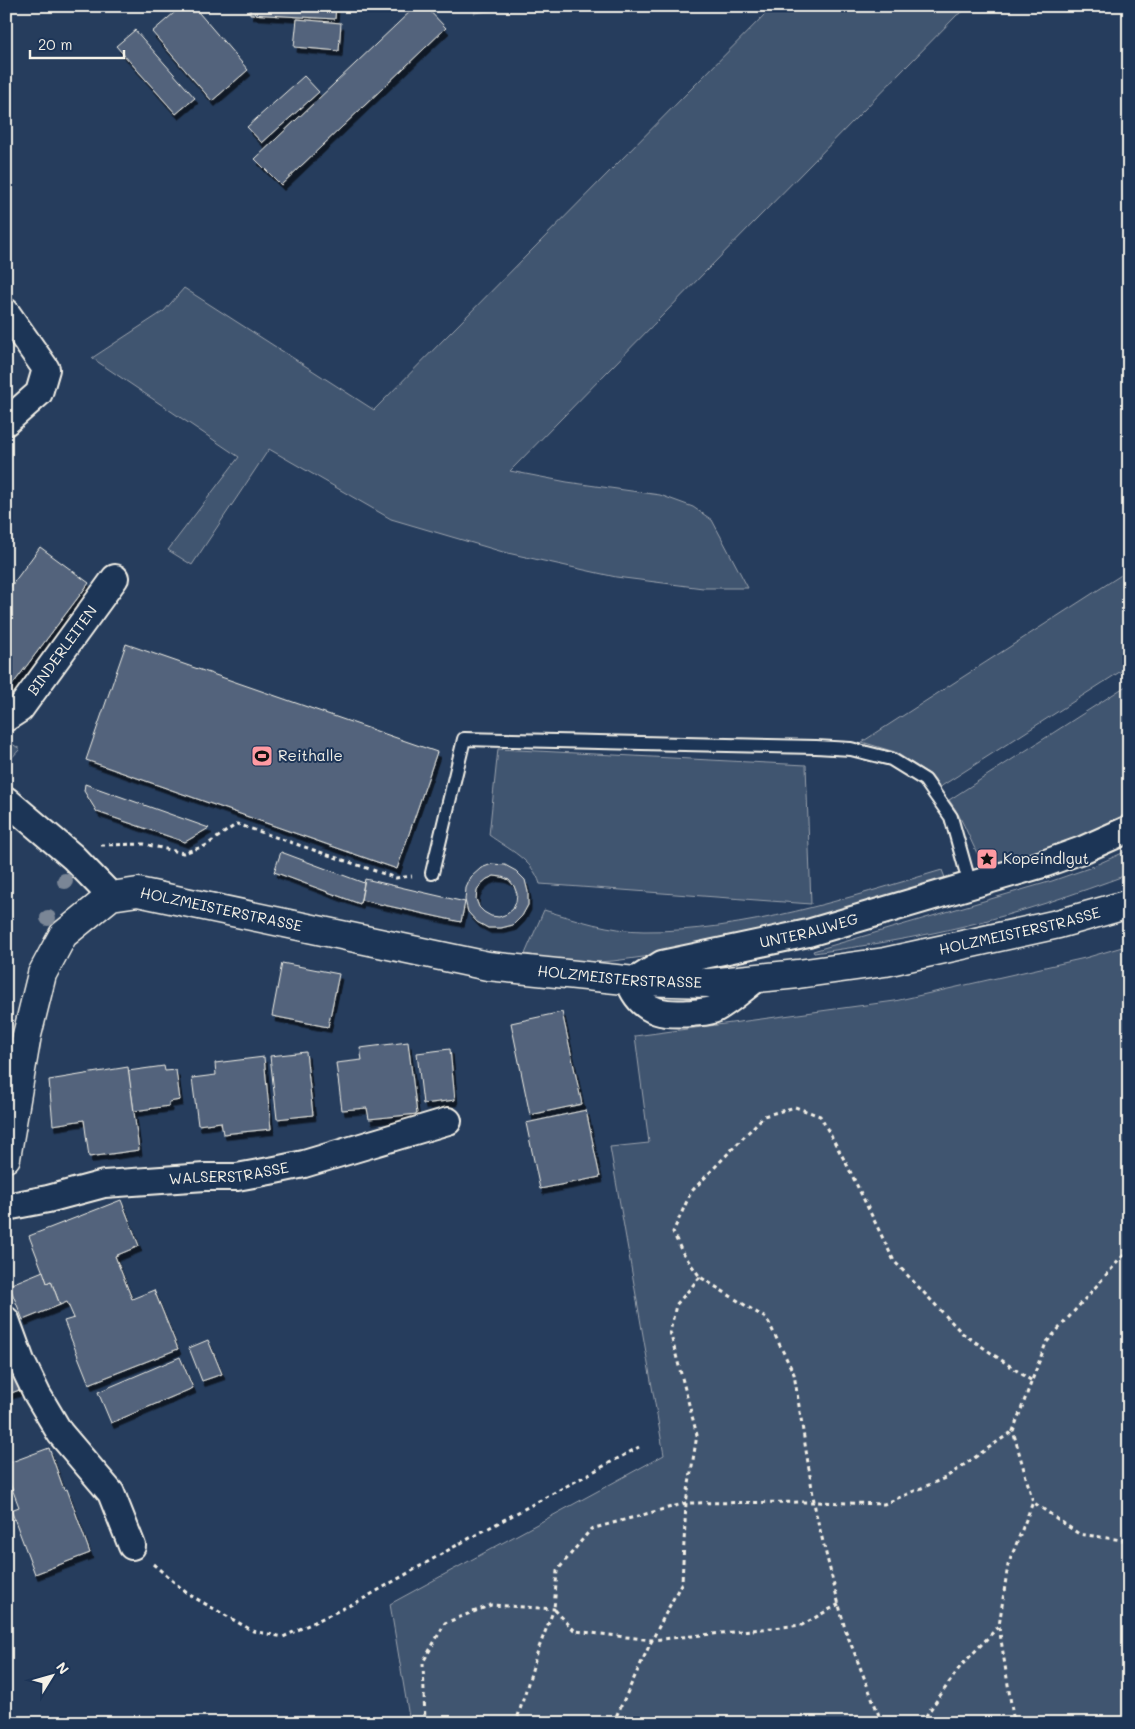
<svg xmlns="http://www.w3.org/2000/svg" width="1135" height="1729" viewBox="0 0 1135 1729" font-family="Mali,sans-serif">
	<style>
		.green { fill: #40546f; stroke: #9aa2ac }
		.building { fill: #52647b; stroke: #f4f1e8; fill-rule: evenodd; filter: url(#shadow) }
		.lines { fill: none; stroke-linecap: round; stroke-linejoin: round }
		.service-casing { stroke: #f4f1e8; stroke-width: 16 }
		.minor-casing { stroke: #f4f1e8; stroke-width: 30 }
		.tertiary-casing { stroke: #f4f1e8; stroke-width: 31 }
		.path { stroke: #f4f1e8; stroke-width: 3; stroke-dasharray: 4 4; stroke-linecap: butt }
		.service { stroke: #1d3557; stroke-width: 12 }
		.minor { stroke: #1d3557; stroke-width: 26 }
		.tertiary { stroke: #1d3557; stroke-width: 28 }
		.tree { fill: #7a8696 }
		.labels { text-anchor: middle; stroke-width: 4; stroke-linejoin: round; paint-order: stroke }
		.street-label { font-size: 15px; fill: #f4f1e8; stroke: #1d3557 }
		.poi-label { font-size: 15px; fill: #f4f1e8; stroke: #1d3557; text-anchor: start }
	</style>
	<defs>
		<filter id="shadow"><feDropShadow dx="3" dy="5.5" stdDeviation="0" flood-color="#0009"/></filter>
	</defs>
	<rect width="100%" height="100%" fill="#263d5d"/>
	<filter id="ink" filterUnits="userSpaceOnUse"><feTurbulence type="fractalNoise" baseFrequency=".02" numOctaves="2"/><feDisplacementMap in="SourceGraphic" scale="10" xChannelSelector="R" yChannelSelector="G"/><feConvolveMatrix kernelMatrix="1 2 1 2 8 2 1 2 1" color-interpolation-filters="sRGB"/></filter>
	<g filter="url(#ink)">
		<g class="green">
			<polygon points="478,6 525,6 474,13"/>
			<polygon points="773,6 973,6 957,15 510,471 567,482 660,495 693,507 712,520 748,588 703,588 616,577 503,552 391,519 269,449 192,565 168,550 239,457 92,358 164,311 184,288 374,410"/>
			<polygon points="1129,570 1129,666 940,787 931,775 895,752 862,742"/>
			<path d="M1129,684V812C1085,839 1035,854 987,871C972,848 965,821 949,800Z"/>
			<polygon points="6,740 20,749 6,764"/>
			<path d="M498,749L806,765L811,904L540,884C533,860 508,849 489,835Z"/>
			<path d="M1129,850V874C1075,894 1020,913 964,926C915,938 864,946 814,953L813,951L1052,881L1089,868Z"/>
			<path d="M942,870L947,883L806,924L658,955L613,961L577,963L525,954L544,910C577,920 610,931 644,931C745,932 847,898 942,870Z"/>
			<polygon points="1129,945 1129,1723 410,1723 390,1604 664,1455 610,1147 649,1143 635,1036 895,1001 1085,958"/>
		</g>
		<g class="building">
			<polygon points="182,6 193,6 248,70 212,101 152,32"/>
			<polygon points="250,6 336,6 335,19 250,14"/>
			<polygon points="416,6 425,6 446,28 281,185 255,159"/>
			<polygon points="297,19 341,23 339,51 294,47"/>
			<polygon points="135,30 195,98 176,114 116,46"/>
			<polygon points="304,76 319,92 262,143 247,127"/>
			<polygon points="40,547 89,583 10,688 6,685 6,593"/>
			<polygon points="126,644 437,752 397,869 86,760"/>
			<polygon points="85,784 209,828 185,842 97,812 84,791"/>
			<polygon points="281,852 364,883 360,904 274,872"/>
			<path d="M492,864L505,865L516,871L525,880L528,892V905L522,916L513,925L501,928H488L477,922L468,912L465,900L466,888L471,877L481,868ZM494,876L502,877L509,880L514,886L517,894L516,902L513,909L507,914L499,917L491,916L484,912L479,907L476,899L477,891L481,884L487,879Z"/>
			<polygon points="365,879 465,902 461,922 361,900"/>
			<polygon points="282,963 339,974 328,1027 272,1016"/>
			<polygon points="562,1012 582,1104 530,1115 511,1023"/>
			<polygon points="408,1042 417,1114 369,1119 367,1108 342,1110 336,1063 362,1060 360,1048"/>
			<polygon points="450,1049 455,1100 423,1104 417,1053"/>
			<polygon points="306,1052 313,1115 277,1119 270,1056"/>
			<polygon points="264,1057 271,1129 223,1134 221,1122 198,1125 192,1078 216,1075 215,1063"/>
			<polygon points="164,1066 165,1071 176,1070 180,1100 169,1102 169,1106 134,1111 128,1071"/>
			<polygon points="128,1067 139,1150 89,1157 84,1120 53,1125 49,1080"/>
			<polygon points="586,1110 600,1177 540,1189 526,1123"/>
			<polygon points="121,1200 139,1246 115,1256 132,1299 154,1290 178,1349 89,1384 64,1321 74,1318 67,1302 60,1305 51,1281 47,1283 29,1236"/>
			<polygon points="43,1271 47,1283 51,1281 60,1305 23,1320 9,1285"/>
			<polygon points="208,1340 222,1374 202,1381 189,1348"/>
			<polygon points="6,1347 22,1389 6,1395"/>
			<polygon points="180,1357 193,1388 111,1423 98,1392"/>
			<polygon points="49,1448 64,1490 67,1489 90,1553 35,1574 11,1510 19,1507 6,1473 6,1464"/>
		</g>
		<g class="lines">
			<g class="service-casing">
				<polyline id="service" points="432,873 464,739 816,747 851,749 891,759 925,780 951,817 970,885"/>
			</g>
			<g class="minor-casing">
				<g id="minor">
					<polyline points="6,312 46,369 39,393 6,422"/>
					<path id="s1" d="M6,718L20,709L115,578"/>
					<polyline points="6,800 73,857 111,896"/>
					<path id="s2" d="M757,978C744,988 730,1001 715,1009C709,1012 700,1012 692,1013C666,1015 645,1014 632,988L635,981L662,964L808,933L1046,863L1082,850L1129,829"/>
					<path id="s3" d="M6,1207L48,1199L104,1184L205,1177H237L275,1170L304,1164L448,1121"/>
					<polyline points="6,1320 21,1361 37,1394 60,1433 111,1493 132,1546"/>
				</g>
			</g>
			<g class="tertiary-casing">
				<g id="tertiary">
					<path id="s4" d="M6,1158L27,1035L42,974L63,935L111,896L138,892L488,966L635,981L709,983L798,974L885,962L1058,924L1129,904"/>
				</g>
			</g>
			<g class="path">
				<polyline points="101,845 144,844 183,853 205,846 237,824 396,878 412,876"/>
				<polyline points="1129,1249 1046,1343 1013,1431 1033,1502 1079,1534 1129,1541"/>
				<polyline points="153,1564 188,1594 253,1631 283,1637 361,1600 459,1544 639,1447"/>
				<polyline points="839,1604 802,1625 652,1640 575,1631 554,1609 557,1571 591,1529 686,1503 814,1502 884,1504 945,1478 1013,1431"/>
				<polyline points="999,1627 1014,1723"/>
				<polyline points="425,1723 423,1662 445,1623 491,1605 554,1609 538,1650 516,1723"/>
				<polyline points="613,1723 652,1640 682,1582 686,1503 697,1435 670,1332 676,1305 700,1277"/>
				<polyline points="882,1723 845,1629 816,1514 794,1374 767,1319 700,1277 682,1252 673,1232 691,1192 764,1116 795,1107 820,1116 847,1165 894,1261 962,1333 1032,1381"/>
				<polyline points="921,1723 960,1667 999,1626 1008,1565 1033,1502"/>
			</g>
			<use href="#service" class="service"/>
			<use href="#minor" class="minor"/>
			<use href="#tertiary" class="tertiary"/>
		</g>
		<g class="tree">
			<circle cx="65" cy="881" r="8"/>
			<circle cx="48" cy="918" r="8"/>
		</g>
	</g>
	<defs>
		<g id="stadium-square" transform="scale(1.125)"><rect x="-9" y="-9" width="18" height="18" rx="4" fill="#ff9aa2" stroke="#1d3557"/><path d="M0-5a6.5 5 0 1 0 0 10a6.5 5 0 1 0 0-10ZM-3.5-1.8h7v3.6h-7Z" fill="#111"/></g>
		<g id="sight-square" transform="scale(1.125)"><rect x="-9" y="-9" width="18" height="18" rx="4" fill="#ff9aa2" stroke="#1d3557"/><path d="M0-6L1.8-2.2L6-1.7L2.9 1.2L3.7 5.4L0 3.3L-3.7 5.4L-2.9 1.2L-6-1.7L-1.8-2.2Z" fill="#111"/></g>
	</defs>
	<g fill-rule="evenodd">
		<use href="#stadium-square" x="262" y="756"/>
		<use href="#sight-square" x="987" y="859"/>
	</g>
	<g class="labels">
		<g class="street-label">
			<text dy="5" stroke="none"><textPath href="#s1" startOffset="89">BINDERLEITEN</textPath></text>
			<text dy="5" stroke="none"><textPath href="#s4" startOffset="406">HOLZMEISTERSTRASSE</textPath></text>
			<text dy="5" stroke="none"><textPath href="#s2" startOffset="336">UNTERAUWEG</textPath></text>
			<text dy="5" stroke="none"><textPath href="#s4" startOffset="1216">HOLZMEISTERSTRASSE</textPath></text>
			<text dy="5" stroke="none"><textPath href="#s4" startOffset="811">HOLZMEISTERSTRASSE</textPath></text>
			<text dy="5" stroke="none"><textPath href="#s3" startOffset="226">WALSERSTRASSE</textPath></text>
		</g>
		<g class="poi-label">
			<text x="278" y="761">Reithalle</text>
			<text x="1003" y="864">Kopeindlgut</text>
		</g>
	</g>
	<rect width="1135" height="1729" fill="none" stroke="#1d3557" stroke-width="25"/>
	<rect x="12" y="12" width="1110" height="1704" fill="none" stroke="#f4f1e8" stroke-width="2" filter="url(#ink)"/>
	<g transform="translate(52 1676) rotate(53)" stroke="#1d3557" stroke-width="4" paint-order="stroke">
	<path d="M0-4L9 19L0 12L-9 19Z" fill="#f4f1e8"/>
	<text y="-8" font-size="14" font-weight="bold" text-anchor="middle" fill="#f4f1e8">N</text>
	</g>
	<path d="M30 50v8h94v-8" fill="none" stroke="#f4f1e8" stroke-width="2.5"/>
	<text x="38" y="50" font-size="15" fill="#f4f1e8" stroke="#1d3557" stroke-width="4" paint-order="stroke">20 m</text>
</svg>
